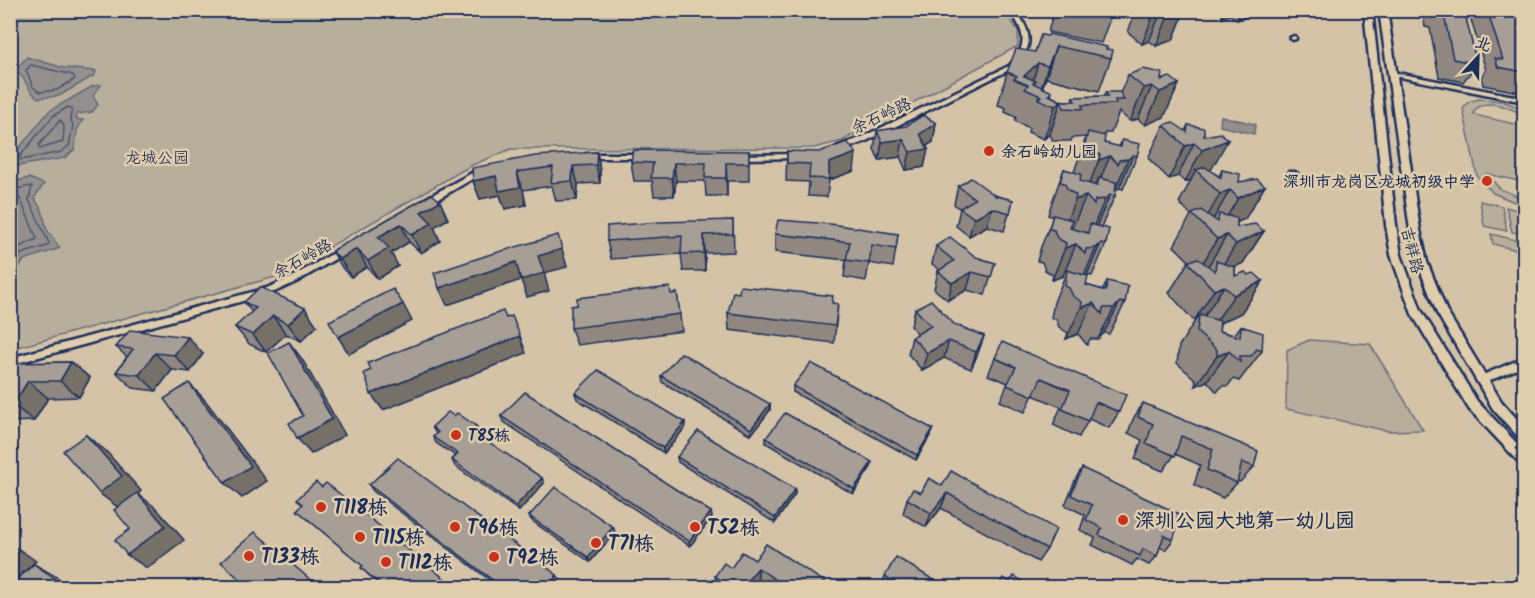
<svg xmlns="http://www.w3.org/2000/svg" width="1535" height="598" viewBox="0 0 1535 598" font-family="Kalam,'LXGW WenKai TC',sans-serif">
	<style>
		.green { fill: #b8ae9c; stroke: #6a6e7d; stroke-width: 1.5 }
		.water { fill: #928f8d; stroke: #62697a; stroke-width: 1.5 }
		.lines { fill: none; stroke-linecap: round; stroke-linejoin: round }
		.shore { stroke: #4b5571; stroke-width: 1.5 }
		.street-casing { stroke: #1b2f5e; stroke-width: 5 }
		.secondary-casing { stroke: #1b2f5e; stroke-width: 5 }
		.street { fill: #e0cdab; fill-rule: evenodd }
		.secondary { fill: #e0cdab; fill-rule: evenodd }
		.wall { fill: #908880; stroke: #1b2f5e; stroke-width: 1.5 }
		.shaded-wall { fill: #756f68; stroke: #1b2f5e; stroke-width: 1.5 }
		.building { fill: #a79e95; stroke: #1b2f5e; stroke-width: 1.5 }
		.poi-dot { fill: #c8321e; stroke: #e0cdab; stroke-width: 2 }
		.labels { text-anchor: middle; stroke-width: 5; stroke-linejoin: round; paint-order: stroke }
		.street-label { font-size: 16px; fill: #1b2f5e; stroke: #e0cdab }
		.poi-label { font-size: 16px; font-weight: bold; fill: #1b2f5e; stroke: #e0cdab; text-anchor: start }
		.park-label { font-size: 16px; fill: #2b3c64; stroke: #e0cdab }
		.near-poi-label { font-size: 20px; font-weight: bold; fill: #1b2f5e; stroke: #e0cdab; text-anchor: start }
	</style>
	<rect width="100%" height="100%" fill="#d4c3a6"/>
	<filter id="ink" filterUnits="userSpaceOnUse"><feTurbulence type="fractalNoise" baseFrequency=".0167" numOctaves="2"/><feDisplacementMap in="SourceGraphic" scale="12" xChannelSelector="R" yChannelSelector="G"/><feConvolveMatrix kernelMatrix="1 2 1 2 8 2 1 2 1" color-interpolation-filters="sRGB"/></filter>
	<g filter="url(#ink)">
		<g class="green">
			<polygon points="1004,10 1018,31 1018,46 842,141 814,148 511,149 470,166 279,276 11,349 11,11"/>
			<path d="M1479,99L1503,101L1524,110V116C1512,108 1484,96 1474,112V115L1524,126V182L1487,174L1500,189L1524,199V206L1493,193L1477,176L1463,109L1468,102Z"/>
			<polygon points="1480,201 1502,206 1507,231 1484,226"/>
			<polygon points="1506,207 1524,212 1524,235 1512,232"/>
			<polygon points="1491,234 1524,242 1524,252 1493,244"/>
			<polygon points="1309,340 1370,344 1423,430 1388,431 1286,409 1287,350"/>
		</g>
		<g class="water">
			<path d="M27,57L64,68L96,71L95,75L59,96L38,98C25,89 28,79 15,70Z"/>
			<polygon points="101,85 93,96 98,105 92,112 77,114 76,119 83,120 77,130 75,149 65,158 11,167 11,158 49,111 93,86"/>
			<polygon points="1221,116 1255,124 1254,134 1220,126"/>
			<polygon points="29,178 44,184 34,198 42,210 47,230 60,248 24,260 11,279 11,190 14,182"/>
		</g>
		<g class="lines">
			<g class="shore">
				<polygon points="31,65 73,75 75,79 57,90 40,92 33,87 26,70"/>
				<polygon points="68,107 72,109 70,118 73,125 69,146 61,152 21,160 20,156 53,116"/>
				<polygon points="60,120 64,126 63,142 39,149 39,145"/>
				<polyline points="10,190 32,186 29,200 49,243 47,246 21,254 10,268"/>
				<polyline points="10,197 20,198 37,239 17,248 10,255"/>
			</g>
			<g class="street-casing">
				<g id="street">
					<path d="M1009,10H1015C1033,33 1034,48 1013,68L864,142L842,150H838L836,148L838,146L860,138L1009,66C1029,46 1025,31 1009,10Z"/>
					<polygon points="1294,36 1296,37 1296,39 1293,40 1290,38"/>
					<polygon points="1392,72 1524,98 1524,102 1390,75 1389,74"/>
					<polygon points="586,154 642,154 646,156 642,158 589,158 585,156"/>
					<polygon points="798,154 801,154 802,156 801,158 739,159 735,157 739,155"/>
					<polygon points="479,169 482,169 486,171 431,203 425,203 424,201 425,199"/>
					<polygon points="1289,172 1295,172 1299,175 1298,177 1295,177 1289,176 1288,174"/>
					<polygon points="344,247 347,248 348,250 347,252 296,282 272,293 10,365 10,358 267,288 290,278"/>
					<polygon points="1521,359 1524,359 1524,366 1484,383 1481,384 1478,383 1477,380 1478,377"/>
				</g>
			</g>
			<g class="secondary-casing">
				<g id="secondary">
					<polygon points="1364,10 1372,10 1396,225 1401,255 1421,310 1477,401 1524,451 1524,464 1520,463 1469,409 1412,314 1391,255 1386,225"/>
					<polygon points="1379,10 1387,10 1420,230 1427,262 1447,312 1501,401 1524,427 1524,440 1520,439 1493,409 1437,313 1417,262 1410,230"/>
				</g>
			</g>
			<use href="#street" class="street"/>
			<use href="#secondary" class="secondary"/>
		</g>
		<g class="wall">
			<polygon points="1054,10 1113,10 1101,43 1048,32"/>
			<polygon points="1136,10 1185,10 1173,40 1156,46 1149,41 1142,44 1128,32"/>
			<polygon points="1222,10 1255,10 1253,15 1237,20 1230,15 1222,18"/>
			<polygon points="1419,10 1524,10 1524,93 1483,85 1481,77 1486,70 1470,16 1469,16 1466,20 1477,64 1463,82 1439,77 1430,28 1425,27 1423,13 1419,12"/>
			<polygon points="1041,35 1106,49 1111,58 1099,91 1046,78 1042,88 1052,92 1051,96 1061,101 1050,133 1044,139 1028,132 1029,128 1015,121 1016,117 1005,112 1006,108 998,105 1007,72 1035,52"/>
			<polygon points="1128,75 1161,80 1179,84 1164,117 1145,125 1138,119 1130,121 1119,112 1111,133 1105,133 1104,135 1104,143 1119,147 1122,140 1137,156 1123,189 1119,188 1115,191 1115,196 1101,227 1106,244 1092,276 1086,275 1086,285 1103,290 1107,281 1125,303 1109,334 1104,333 1098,339 1090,339 1087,345 1078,334 1066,339 1068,333 1059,327 1056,319 1051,318 1054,302 1064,278 1063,276 1052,280 1053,275 1045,270 1042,262 1037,261 1041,247 1053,217 1048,215 1052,202 1064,169 1074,172 1086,137 1072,138 1071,141 1053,141 1050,134 1061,101 1072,101 1073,97 1104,96 1106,92 1120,93"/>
			<polygon points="936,123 933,142 926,146 928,149 924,167 906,170 900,157 879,160 874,149 877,131"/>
			<polygon points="1164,125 1185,131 1188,125 1204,136 1210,171 1219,176 1222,170 1239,182 1245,219 1237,222 1237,227 1264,231 1243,263 1235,267 1235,276 1248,275 1263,281 1241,313 1220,323 1219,331 1234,335 1241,326 1262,351 1239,381 1233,379 1228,386 1222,386 1217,392 1207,381 1195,386 1196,380 1177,363 1179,346 1195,321 1194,321 1169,293 1189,261 1174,246 1191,215 1179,203 1191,180 1185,182 1178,176 1169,179 1148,158"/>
			<polygon points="749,151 749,181 727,181 727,196 706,196 705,181 676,181 674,196 654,196 652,181 634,181 631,162"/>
			<polygon points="787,151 854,171 829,180 827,197 808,196 809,182 786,181"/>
			<polygon points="597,152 600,171 600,183 578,184 577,200 556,201 552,186 523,190 526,205 505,209 500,195 480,199 473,181"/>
			<polygon points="958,186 1013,200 1004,231 987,226 969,236 956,226 960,209 954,204"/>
			<polygon points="432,194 448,219 434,227 440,241 421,253 409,242 391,253 398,266 378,279 367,267 351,277 343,269 332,251"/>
			<polygon points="733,220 734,252 705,253 705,271 683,271 681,254 611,259 607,241"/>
			<polygon points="775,234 898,234 893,267 869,263 866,281 844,277 846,260 775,252"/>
			<polygon points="936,246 995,263 985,295 967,290 948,300 934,289 938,271 940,270 932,264"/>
			<polygon points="677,293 682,331 577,345 571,328 671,294"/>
			<polygon points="244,302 317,326 301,341 286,334 266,352 249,344 235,327 252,312"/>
			<polygon points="832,303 838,304 834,343 729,330 728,313"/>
			<polygon points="915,309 984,336 978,353 971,369 944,358 922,370 908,354 912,337 918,334 911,326"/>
			<polygon points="116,347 203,354 190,372 172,370 156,391 133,388 116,372 127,357"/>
			<polygon points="995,358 1119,412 1109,428 1089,419 1079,437 1053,425 1061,407 1033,395 1025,412 1000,401 1008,383 988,375"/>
			<polygon points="71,362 90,378 79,397 48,398 34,421 10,422 10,363"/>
			<polygon points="661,376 770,404 770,410 751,435 662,382"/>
			<polygon points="793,386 933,429 931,434 916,460 793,392"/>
			<polygon points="575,393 685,428 664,453 577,399"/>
			<polygon points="1143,403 1254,467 1240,482 1237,481 1237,483 1223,498 1194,485 1200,465 1175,454 1163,471 1135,459 1142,440 1128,433 1133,419"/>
			<polygon points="454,416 476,426 479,431 476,434 542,478 544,483 519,511 455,466 452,460 456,456 436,443 433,437 436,434 432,427"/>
			<polygon points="501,416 712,517 690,546 504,422"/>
			<polygon points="766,438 871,467 853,494 766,443"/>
			<polygon points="677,457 795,494 775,523 678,462"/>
			<polygon points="1082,468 1173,540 1165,550 1160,547 1157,556 1149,565 1137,559 1132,565 1092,545 1095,538 1080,530 1085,515 1065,505 1076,478"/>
			<polygon points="929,478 1047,549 1038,562 941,508 926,527 903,514 907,499 921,493"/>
			<polygon points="369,485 560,580 553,588 500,588 373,491"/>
			<polygon points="297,499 456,588 383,588 361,568 363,566 297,510 303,505"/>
			<polygon points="529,516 613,527 615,532 590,562 532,521"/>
			<polygon points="755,560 834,588 768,588 758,582 753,588 717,588 715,576 731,568"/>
			<polygon points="885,576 947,588 881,588"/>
		</g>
		<g class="shaded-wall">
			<polygon points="1157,10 1162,10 1149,41 1142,44 1155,11"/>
			<polygon points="1179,10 1185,10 1173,40 1156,46 1169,14"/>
			<polygon points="1225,10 1233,10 1230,15 1222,18"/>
			<polygon points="1241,10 1255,10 1253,15 1237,20"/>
			<polygon points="1056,46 1046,78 1038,98 1048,66"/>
			<polygon points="1038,63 1030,91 1024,76"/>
			<polygon points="1179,84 1164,117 1145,125 1160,92"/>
			<polygon points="1152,86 1138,119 1130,121 1144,88"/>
			<polygon points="1061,101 1050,133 1044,139 1055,106"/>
			<polygon points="936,123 933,142 920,150 928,149 924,167 906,170 910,152 920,134"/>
			<polygon points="903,139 900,157 879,160 882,142"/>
			<polygon points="1228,140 1210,172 1196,170 1191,180 1185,182 1202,150"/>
			<polygon points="1194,143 1178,176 1169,179 1185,146"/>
			<polygon points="597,152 600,171 600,183 596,165"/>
			<polygon points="856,153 854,171 829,180 829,163"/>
			<polygon points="1133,155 1119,188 1114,192 1128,159"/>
			<polygon points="1110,156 1096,189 1099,178 1094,190 1086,192 1099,160"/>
			<polygon points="674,163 676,181 674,196 672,178"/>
			<polygon points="726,163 727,181 727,196 726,178"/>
			<polygon points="573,166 578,184 577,200 572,181"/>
			<polygon points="517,172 523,190 526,205 505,209 500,195 480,199 473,181"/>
			<polygon points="1265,186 1245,219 1219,230 1238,198"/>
			<polygon points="1230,190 1211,223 1203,224 1220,194"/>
			<polygon points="1110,195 1096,227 1091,232 1105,199"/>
			<polygon points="1086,196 1072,228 1062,232 1075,200"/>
			<polygon points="440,201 448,219 434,227 440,241 421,253 412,235 421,212"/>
			<polygon points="992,208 987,226 969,236 974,218"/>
			<polygon points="401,224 409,242 391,253 398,266 378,279 368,261 378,237"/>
			<polygon points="1264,231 1243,263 1216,276 1236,244"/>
			<polygon points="704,235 705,253 705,271 704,253"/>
			<polygon points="1227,235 1207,268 1198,271 1217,239"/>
			<polygon points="1101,243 1087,275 1082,280 1096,248"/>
			<polygon points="1076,244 1063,276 1052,280 1065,248"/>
			<polygon points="357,249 367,267 351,277 340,259"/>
			<polygon points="562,249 567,267 544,273 549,291 527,297 521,280 447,305 439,288 516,262"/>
			<polygon points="972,272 967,290 948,300 952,283"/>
			<polygon points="1263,281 1241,313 1213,326 1234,295"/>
			<polygon points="1224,286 1204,317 1199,315 1194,321 1214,290"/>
			<polygon points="1120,302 1104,333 1098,339 1114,308"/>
			<polygon points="1093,303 1078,334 1066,339 1081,308"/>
			<polygon points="403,304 412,321 349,354 338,337"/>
			<polygon points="305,308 317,326 301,341 288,324"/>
			<polygon points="273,316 286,334 266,352 253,335"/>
			<polygon points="520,336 526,353 383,410 371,394"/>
			<polygon points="984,336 978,353 971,369 976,352"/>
			<polygon points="188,337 203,354 190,372 174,355"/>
			<polygon points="949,341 944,358 922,370 927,353"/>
			<polygon points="289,342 302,359 345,435 311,454 297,438 332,419"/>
			<polygon points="1229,351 1207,381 1195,386 1217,356"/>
			<polygon points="155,353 172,370 156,391 139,375"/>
			<polygon points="71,362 90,378 79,397 60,381"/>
			<polygon points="28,381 48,398 34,421 13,405"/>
			<polygon points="189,383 205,400 267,481 242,498 225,483"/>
			<polygon points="770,404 770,410 751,435 751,429"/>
			<polygon points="685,422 685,428 664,453 663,448"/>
			<polygon points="476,426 479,431 474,436 471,430"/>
			<polygon points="933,429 931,434 916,460 917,455"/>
			<polygon points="86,435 106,451 141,491 138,494 156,508 184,540 147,568 127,555 165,526 119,508 99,493"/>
			<polygon points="872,462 871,467 853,494 854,489"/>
			<polygon points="542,478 544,483 519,511 516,506"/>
			<polygon points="795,489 795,494 775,523 775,518"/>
			<polygon points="947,493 941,508 926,527 931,513"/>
			<polygon points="711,512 712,517 690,546 689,541"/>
			<polygon points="613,527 615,532 590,562 588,557"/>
			<polygon points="10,543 36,561 13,582 10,580"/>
			<polygon points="34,564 57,577 71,588 66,588"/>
			<polygon points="758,568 758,582 753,588 741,588"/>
			<polygon points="557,575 560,580 553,588 547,588"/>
		</g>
		<g class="building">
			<polygon points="1164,10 1179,10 1169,14"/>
			<polygon points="1443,10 1469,10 1470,15 1465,14 1477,64 1453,59"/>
			<polygon points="1487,10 1524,10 1524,72 1498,67 1495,58 1503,60"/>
			<polygon points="1049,34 1107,47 1106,49 1113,50 1111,58 1056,46 1048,66 1038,63 1024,76 1036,81 1033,83 1052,92 1049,95 1061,101 1055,106 1038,99 1041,96 1025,89 1028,85 1014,79 1017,76 1007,72 1016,49 1035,52 1041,35 1048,36"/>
			<polygon points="1143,69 1162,73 1161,80 1170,77 1179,84 1160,92 1152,86 1144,88 1128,75"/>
			<polygon points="1106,92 1120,92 1124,100 1115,100 1116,104 1082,105 1083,109 1064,108 1061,101 1075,101 1073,97 1108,96"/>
			<polygon points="923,115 936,123 920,134 928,149 910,152 903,139 882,142 877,131 906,126"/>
			<polygon points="1172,122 1187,132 1188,125 1204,128 1204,136 1221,133 1228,140 1202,150 1194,143 1185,146 1164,125"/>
			<polygon points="1088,132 1105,136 1104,143 1121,147 1122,140 1140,144 1137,156 1133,155 1128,159 1119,160 1118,164 1110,156 1099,160 1100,155 1085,144"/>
			<polygon points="847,142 856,153 829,163 829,179 809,178 810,164 787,163 787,151 819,152"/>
			<polygon points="633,150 749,151 749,163 726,163 726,178 705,178 706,163 674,163 672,178 651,178 653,163 631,162"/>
			<polygon points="597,152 596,165 573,166 572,181 551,183 553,167 517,172 520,187 499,191 496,176 473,181 472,168 535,156"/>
			<polygon points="1205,167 1221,178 1222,170 1240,174 1239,182 1257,179 1265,186 1238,198 1230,190 1220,194 1196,170"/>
			<polygon points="1064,169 1081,174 1080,181 1097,186 1099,178 1116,182 1115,196 1110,195 1105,199 1095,200 1094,205 1086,196 1075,200 1076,195 1068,190 1064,183 1060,182"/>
			<polygon points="971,178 996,196 1013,200 1010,213 992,208 974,218 960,208 975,199 958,186"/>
			<polygon points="432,194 440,201 421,212 432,223 412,235 401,224 378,237 389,248 368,261 357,249 340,259 332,251"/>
			<polygon points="1201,210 1218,222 1219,214 1237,218 1237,227 1255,224 1264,231 1236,244 1227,235 1217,239 1192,214"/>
			<polygon points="1053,215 1072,220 1070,228 1088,233 1090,224 1109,229 1106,244 1101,243 1096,248 1086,249 1085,254 1076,244 1065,248 1066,243 1057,238 1054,230 1049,229"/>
			<polygon points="733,220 733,234 704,235 704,253 681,254 682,236 607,241 607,226 660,222"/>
			<polygon points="778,220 830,224 898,234 896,249 872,245 869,263 846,260 850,242 775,234"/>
			<polygon points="558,235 562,249 538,256 544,273 521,280 516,262 439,288 434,273 488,255"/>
			<polygon points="950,237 976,257 995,263 991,277 972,272 952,283 938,271 954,261 936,246"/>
			<polygon points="1197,258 1215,271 1216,261 1235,267 1235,276 1245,272 1248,275 1254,273 1263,281 1234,295 1224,286 1214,290 1188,262"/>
			<polygon points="1067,270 1088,276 1086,285 1106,291 1107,281 1128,286 1125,303 1120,302 1114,308 1103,308 1102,314 1093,303 1081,308 1082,302 1073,296 1069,288 1065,286"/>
			<polygon points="740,286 833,296 832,303 838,304 835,326 728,313 733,292 739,293"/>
			<polygon points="260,287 305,308 288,324 273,316 253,335 235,327 256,308 244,302"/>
			<polygon points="670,287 671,294 677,293 680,314 571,328 571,306 577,305 577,298"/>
			<polygon points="393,289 403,304 338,337 329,321"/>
			<polygon points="931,300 955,325 984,336 976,352 949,341 927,353 912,337 931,326 915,309"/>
			<polygon points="503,311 506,318 512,316 520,336 371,394 364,373 371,370 368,363"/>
			<polygon points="1199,315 1220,321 1219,331 1240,337 1241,326 1263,333 1262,351 1257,349 1251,356 1240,356 1240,362 1229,351 1217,356 1217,350 1197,332"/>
			<polygon points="130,330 188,337 174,355 155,353 139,375 116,372 133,349 116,347"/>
			<polygon points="289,342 332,419 297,438 289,423 303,416 268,353"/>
			<polygon points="1002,342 1126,395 1119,412 1096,402 1088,421 1062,409 1070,390 1041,378 1033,396 1007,385 1016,367 995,358"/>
			<polygon points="681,353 770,404 751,429 661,376"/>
			<polygon points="71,362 60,381 28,381 13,405 10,405 10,363"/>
			<polygon points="811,363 933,429 917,455 793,386"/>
			<polygon points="598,370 685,422 663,448 575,393"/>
			<polygon points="189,383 251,466 225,483 164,399"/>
			<polygon points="525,392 711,512 689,541 501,416"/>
			<polygon points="1143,403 1258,451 1254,467 1242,462 1237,483 1207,470 1213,449 1181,436 1175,456 1146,443 1153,424 1138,417"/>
			<polygon points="448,412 454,416 457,413 476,426 471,430 542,478 516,506 452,460 458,454 433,437 438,432 432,427"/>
			<polygon points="785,413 872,462 854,489 766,438"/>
			<polygon points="698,431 795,489 775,518 677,457"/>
			<polygon points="86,435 122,476 99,493 63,451"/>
			<polygon points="398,458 557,575 547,588 503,588 369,485"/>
			<polygon points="1082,468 1181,515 1173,540 1164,535 1157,556 1143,549 1140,556 1099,535 1102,528 1086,520 1092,505 1071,495"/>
			<polygon points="951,471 1056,529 1047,549 947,493 931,513 907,499 913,489 921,493 929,478 942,486"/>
			<polygon points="316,482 322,487 326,483 345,498 456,588 384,588 361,568 363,566 297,510 303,504 297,499"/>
			<polygon points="555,487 613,527 588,557 529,516"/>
			<polygon points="137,493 165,526 127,555 115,540 130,529 114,510"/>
			<polygon points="255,532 320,588 249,588 221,562"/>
			<polygon points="766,544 834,588 788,588 758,568 741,588 733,588 715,576 724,563 731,568 742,552 755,560"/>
			<polygon points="896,557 947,588 904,588 885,576"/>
			<polygon points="34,564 66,588 13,588 10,586"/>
			<polygon points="1014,576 1034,588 993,588 995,583 999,585 1003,578 1010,582"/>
			<polygon points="196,581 203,588 189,588"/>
		</g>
	</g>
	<g class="poi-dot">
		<circle cx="989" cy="151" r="6"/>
		<circle cx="1487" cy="181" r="6"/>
		<circle cx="456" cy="435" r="6"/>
		<circle cx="321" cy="507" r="6"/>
		<circle cx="1123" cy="520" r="6"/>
		<circle cx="455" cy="527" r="6"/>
		<circle cx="695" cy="527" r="6"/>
		<circle cx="360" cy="537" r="6"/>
		<circle cx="596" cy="543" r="6"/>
		<circle cx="249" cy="556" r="6"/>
		<circle cx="494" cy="557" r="6"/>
		<circle cx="386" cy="562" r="6"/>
	</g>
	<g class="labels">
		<g class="street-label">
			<text transform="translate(881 115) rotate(-25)" y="6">余石岭路</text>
			<text transform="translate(1413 250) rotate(76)" y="6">吉祥路</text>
			<text transform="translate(302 258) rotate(-29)" y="6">余石岭路</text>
		</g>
		<g class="poi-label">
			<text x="1001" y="157">余石岭幼儿园</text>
			<text x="1475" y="187" text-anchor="end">深圳市龙岗区龙城初级中学</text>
			<text x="468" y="441">T85栋</text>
		</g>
		<g class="park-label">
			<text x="157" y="163">龙城公园</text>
		</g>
		<g class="near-poi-label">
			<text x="333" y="514">T118栋</text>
			<text x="1135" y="527">深圳公园大地第一幼儿园</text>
			<text x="467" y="534">T96栋</text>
			<text x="707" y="534">T52栋</text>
			<text x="372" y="544">T115栋</text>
			<text x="608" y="550">T71栋</text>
			<text x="261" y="563">T133栋</text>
			<text x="506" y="564">T92栋</text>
			<text x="398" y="569">T112栋</text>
		</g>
	</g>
	<rect width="1535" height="598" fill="none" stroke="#e0cdab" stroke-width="36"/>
	<rect x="18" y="18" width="1499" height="562" fill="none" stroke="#1b2f5e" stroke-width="2" filter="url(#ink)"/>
	<g transform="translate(1478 57) rotate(22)" stroke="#e0cdab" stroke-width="4.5" paint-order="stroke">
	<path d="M0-4.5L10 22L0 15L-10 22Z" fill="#1b2f5e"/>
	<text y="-9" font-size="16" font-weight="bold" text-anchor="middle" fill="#1b2f5e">北</text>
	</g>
</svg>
